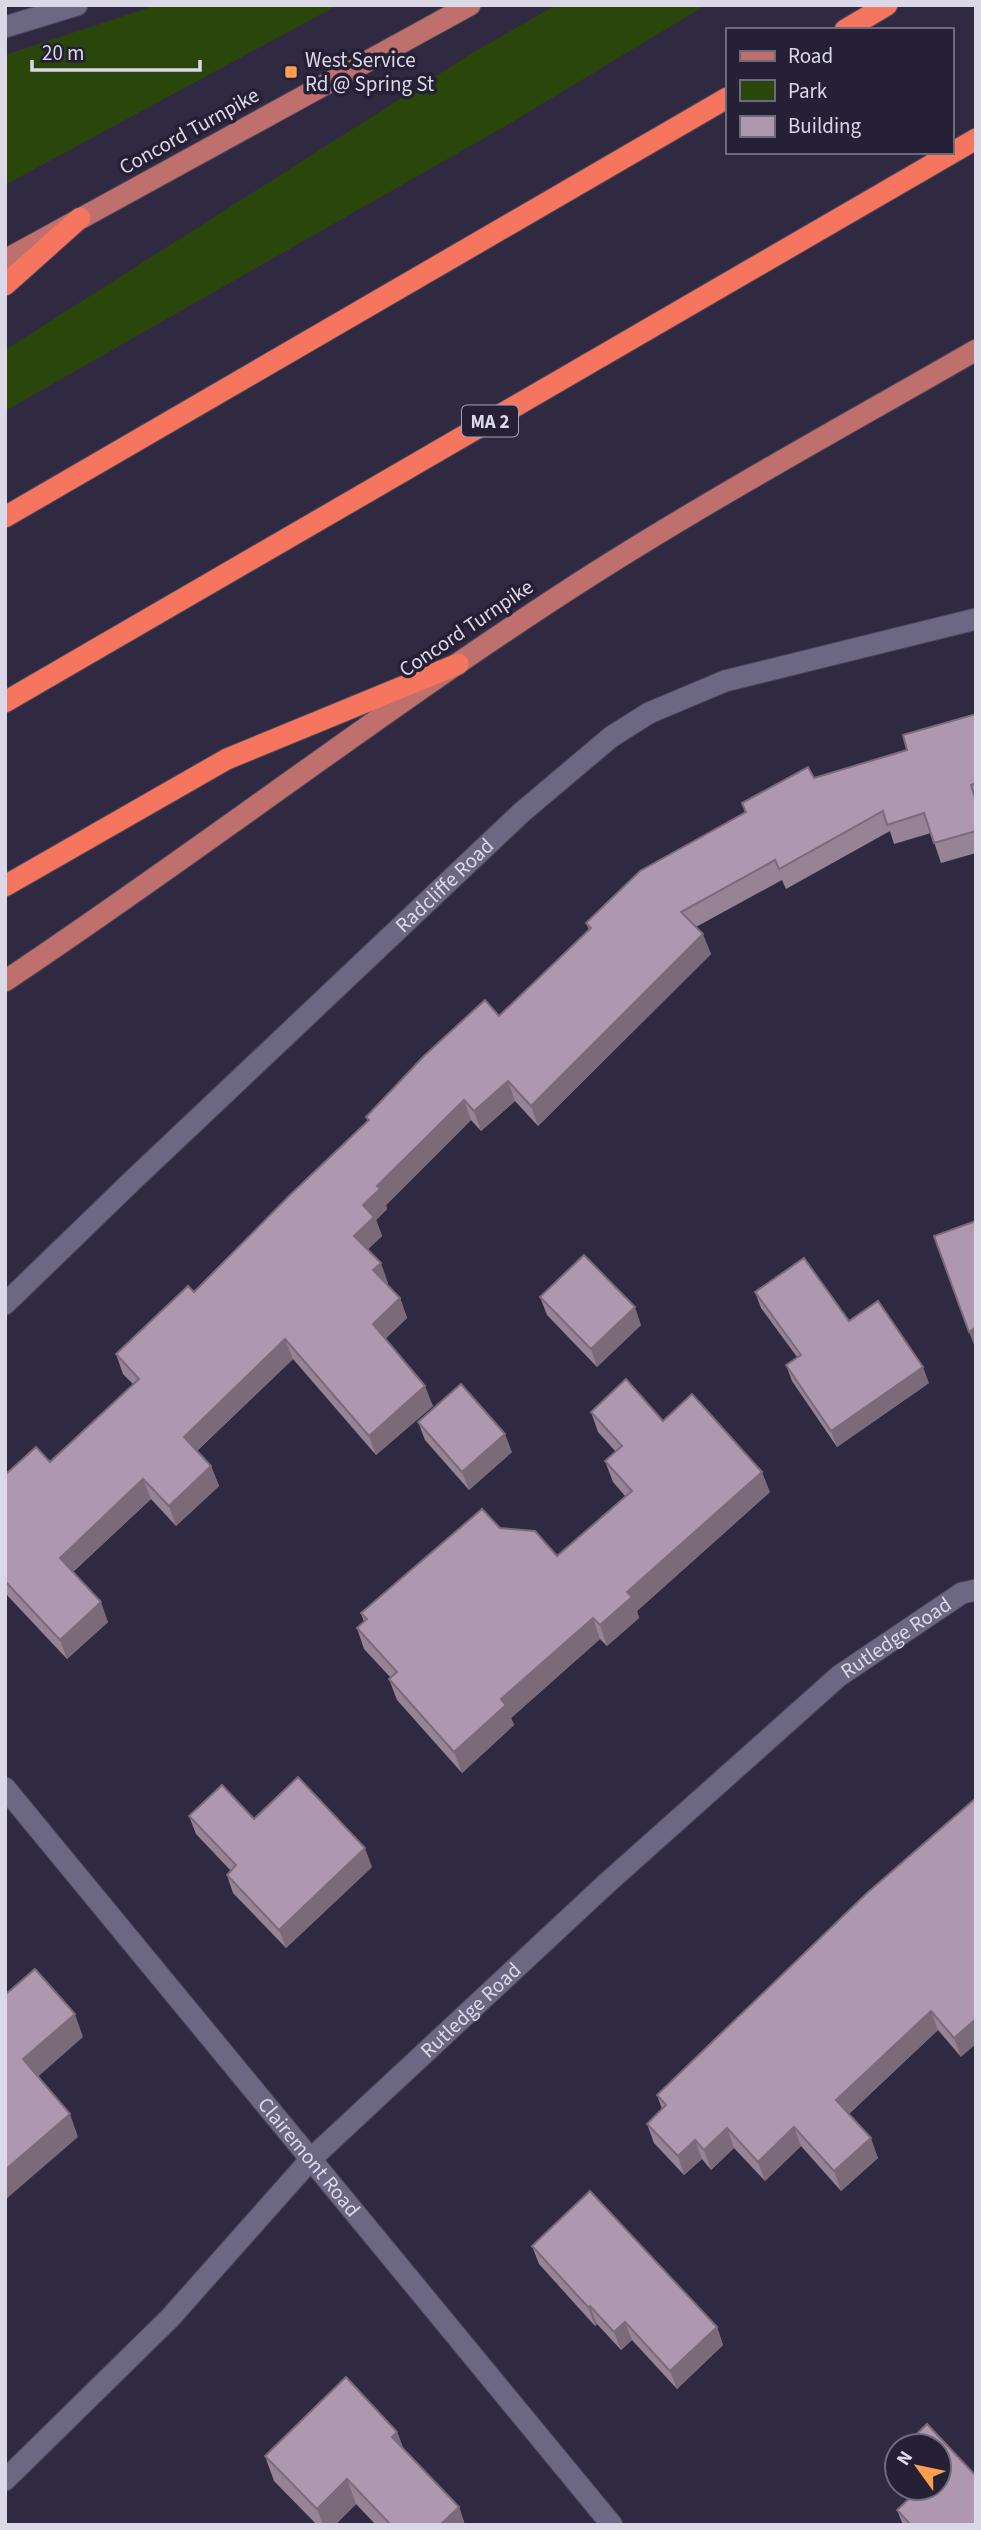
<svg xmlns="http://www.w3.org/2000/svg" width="981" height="2530" viewBox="0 0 981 2530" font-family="'Source Sans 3',sans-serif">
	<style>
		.green { fill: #2b460b }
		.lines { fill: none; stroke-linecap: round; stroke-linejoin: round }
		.minor-casing { stroke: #4a4659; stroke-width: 23 }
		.major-casing { stroke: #4a4659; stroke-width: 23 }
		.highway-casing { stroke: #4a4659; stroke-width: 23 }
		.minor { stroke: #6c6782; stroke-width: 21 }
		.major { stroke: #bf6f6c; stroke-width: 21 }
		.highway { stroke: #f6755e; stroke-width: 21 }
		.wall { fill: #968396 }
		.shaded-wall { fill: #7a6a7a }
		.building { fill: #ae98af; stroke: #7a6a7a; stroke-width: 2 }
		.poi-dot { fill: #fb9e50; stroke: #252036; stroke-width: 2.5 }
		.labels { text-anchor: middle; stroke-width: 7; stroke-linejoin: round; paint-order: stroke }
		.shield { fill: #252036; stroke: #a4a2b3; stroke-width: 2 }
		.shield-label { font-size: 19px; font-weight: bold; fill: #dbd9e8 }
		.poi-label { font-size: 21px; fill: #dbd9e8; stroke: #252036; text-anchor: start }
		.street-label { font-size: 21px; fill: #dbd9e8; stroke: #252036 }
	</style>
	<rect width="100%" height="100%" fill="#2f2a41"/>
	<g class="green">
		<polygon points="157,5 338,5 5,185 5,55"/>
		<polygon points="556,5 706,5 502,128 5,411 5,350 469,55"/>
	</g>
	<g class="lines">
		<g class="minor-casing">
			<g id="minor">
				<polyline points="5,27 77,5"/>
				<path id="s1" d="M5,1304L132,1181L521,813L611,737L649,713L725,681L976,619"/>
				<path id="s2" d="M5,1788L612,2525"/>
				<path id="s3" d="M5,2480L170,2318L312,2158L606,1884L839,1676L962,1593L976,1590"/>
			</g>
		</g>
		<g class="major-casing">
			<g id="major">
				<polyline points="5,260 470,5"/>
				<path d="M5,981C188,859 362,725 545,605C684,513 832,433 976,350"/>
			</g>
		</g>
		<g class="highway-casing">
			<g id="highway">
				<polyline points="845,30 887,5"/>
				<polyline points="5,285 80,218"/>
				<polyline points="5,517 727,98"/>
				<polyline points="5,702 976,139"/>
				<polyline points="5,886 227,759 458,664"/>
			</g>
		</g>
		<use href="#minor" class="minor"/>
		<use href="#major" class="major"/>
		<use href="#highway" class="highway"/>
	</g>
	<g class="wall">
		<polygon points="976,714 976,853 941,863 931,833 894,844 890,831 786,889 782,880 696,927 711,954 538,1126 515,1101 481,1131 471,1120 386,1205 387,1209 376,1220 382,1236 368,1249 388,1283 387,1284 400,1298 407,1318 385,1339 433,1406 376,1455 293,1359 197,1451 211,1466 219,1486 176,1526 151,1499 73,1572 108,1622 67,1659 5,1593 5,1475 50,1462 133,1384 123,1374 116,1354 194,1292 368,1122 366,1117 499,1016 589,930 586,923 745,812 742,803 814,778 907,750"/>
		<polygon points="755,1292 849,1321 929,1383 837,1447 792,1381 786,1365 797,1357 761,1308"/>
		<polygon points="540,1297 641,1325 597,1367 547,1315"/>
		<polygon points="591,1412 663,1421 770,1492 637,1611 639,1618 607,1646 600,1639 511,1718 514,1725 462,1773 397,1700 389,1679 391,1678 364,1649 357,1628 364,1622 361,1613 500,1528 557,1556 625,1496 613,1482 605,1461 616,1452 598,1432"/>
		<polygon points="418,1422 512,1452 469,1490 425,1440"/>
		<polygon points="976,1798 961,2057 938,2030 849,2114 878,2158 841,2191 801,2146 765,2181 734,2148 711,2170 702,2159 684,2175 654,2143 647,2124 662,2109 657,2095"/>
		<polygon points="189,1816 254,1819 372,1867 286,1948 233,1893 227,1875 231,1871 196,1834"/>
		<polygon points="532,2246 717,2327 723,2345 677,2389 632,2340 621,2350 597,2324 595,2326 539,2264"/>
		<polygon points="397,2432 404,2450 459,2507 465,2525 376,2525 356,2504 335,2525 317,2525 274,2481 265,2456"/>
		<polygon points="897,2452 897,2488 939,2488 976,2525 903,2525 897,2510 908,2500 891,2482 885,2464"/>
	</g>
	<g class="shaded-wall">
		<polygon points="703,934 711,954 538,1126 531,1106"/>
		<polygon points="508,1081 515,1101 481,1131 474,1111"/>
		<polygon points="464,1100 471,1120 386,1205 387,1209 376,1220 382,1236 362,1255 354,1236 363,1205 377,1186"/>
		<polygon points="381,1263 388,1283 380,1290 373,1270"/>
		<polygon points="400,1298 407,1318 380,1344 373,1324"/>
		<polygon points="635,1307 641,1325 597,1367 591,1349"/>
		<polygon points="976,1327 976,1350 969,1332"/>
		<polygon points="285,1339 293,1359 191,1456 184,1437"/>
		<polygon points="923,1367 929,1383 837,1447 831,1431"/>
		<polygon points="425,1386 433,1406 376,1455 369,1436"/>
		<polygon points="505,1434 512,1452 469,1490 462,1472"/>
		<polygon points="211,1466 219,1486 176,1526 169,1506"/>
		<polygon points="762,1472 770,1492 637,1611 639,1618 607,1646 600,1625 627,1592"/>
		<polygon points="143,1479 151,1499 67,1577 60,1558"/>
		<polygon points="101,1602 108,1622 67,1659 60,1640"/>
		<polygon points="593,1618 600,1639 511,1718 514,1725 462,1773 454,1752 501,1699"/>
		<polygon points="365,1848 372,1867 286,1948 279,1930"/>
		<polygon points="931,2011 938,2030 843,2119 836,2100"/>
		<polygon points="75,2014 83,2037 32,2082 23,2059"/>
		<polygon points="976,2019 976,2044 961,2057 954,2038"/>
		<polygon points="70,2114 78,2137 5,2200 5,2170"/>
		<polygon points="794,2127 801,2146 765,2181 758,2162"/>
		<polygon points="727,2128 734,2148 711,2170 704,2150"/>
		<polygon points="871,2138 878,2158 841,2191 834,2171"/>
		<polygon points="695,2140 702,2159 684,2175 678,2156"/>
		<polygon points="590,2306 597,2324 595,2326 588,2307"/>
		<polygon points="625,2322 632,2340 621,2350 614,2332"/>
		<polygon points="717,2327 723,2345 677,2389 670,2371"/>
		<polygon points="397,2432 406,2456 392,2437"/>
		<polygon points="347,2479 356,2504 335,2525 323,2525 317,2509"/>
		<polygon points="459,2507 465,2525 440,2525"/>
	</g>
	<g class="building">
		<polygon points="976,714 976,783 971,785 976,801 976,831 934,843 924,813 887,825 883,811 779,869 775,860 681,912 703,934 531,1106 508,1081 474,1111 464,1100 377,1186 380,1189 363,1205 374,1217 354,1236 381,1263 373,1270 400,1298 373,1324 425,1386 369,1436 285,1339 184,1437 211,1466 169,1506 143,1479 60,1558 101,1602 60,1640 5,1581 5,1475 36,1447 50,1462 139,1379 116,1354 188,1286 194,1292 290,1195 369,1120 366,1117 424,1056 485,1000 499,1016 591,928 586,923 640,871 746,812 742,803 808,767 814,778 907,750 903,735"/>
		<polygon points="976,1221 976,1327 969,1332 934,1236"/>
		<polygon points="584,1255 635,1307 591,1349 540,1297"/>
		<polygon points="804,1258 849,1321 878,1301 923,1367 831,1431 786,1365 801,1355 755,1292"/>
		<polygon points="626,1379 663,1421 692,1394 762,1472 627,1592 632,1597 600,1625 593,1618 501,1699 506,1705 454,1752 389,1679 397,1672 357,1628 367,1619 361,1613 482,1509 500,1528 535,1531 557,1556 632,1491 605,1461 622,1446 591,1412"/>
		<polygon points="461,1384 505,1434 462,1472 418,1422"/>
		<polygon points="298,1777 365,1848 279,1930 227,1875 236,1865 189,1816 222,1785 254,1819"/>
		<polygon points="976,1798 976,2019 954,2038 931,2011 836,2100 871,2138 834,2171 794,2127 758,2162 727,2128 704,2150 695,2140 678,2156 647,2124 666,2105 657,2095 866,1894"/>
		<polygon points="35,1969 75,2014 23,2059 70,2114 5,2170 5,1995"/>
		<polygon points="590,2191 717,2327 670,2371 625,2322 614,2332 590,2306 588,2307 532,2246"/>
		<polygon points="346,2377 397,2432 392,2437 459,2507 440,2525 391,2525 347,2479 317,2509 265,2456"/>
		<polygon points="927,2424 976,2476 976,2525 911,2525 897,2510 913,2495 907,2488 939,2488 939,2446 904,2446"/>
		<polygon points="897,2452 897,2477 885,2464"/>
	</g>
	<rect class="poi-dot" x="284" y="65" width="14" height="14" rx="3.5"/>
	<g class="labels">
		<rect class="shield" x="462" y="405.5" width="56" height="31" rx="5"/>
		<g class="shield-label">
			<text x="490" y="428">MA 2</text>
		</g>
		<g class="poi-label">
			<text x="305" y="67">West Service<tspan x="305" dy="24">Rd @ Spring St</tspan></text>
		</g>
		<g class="street-label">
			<text transform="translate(189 131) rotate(-29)" y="7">Concord Turnpike</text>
			<text transform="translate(466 628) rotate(-34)" y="7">Concord Turnpike</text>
			<text dy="7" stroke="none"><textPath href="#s1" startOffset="607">Radcliffe Road</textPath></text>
			<text dy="7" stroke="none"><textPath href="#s3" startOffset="1228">Rutledge Road</textPath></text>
			<text dy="7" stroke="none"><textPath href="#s3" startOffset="662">Rutledge Road</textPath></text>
			<text dy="7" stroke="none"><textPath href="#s2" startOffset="478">Clairemont Road</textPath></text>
		</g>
	</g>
	<rect width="981" height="2530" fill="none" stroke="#dbd9e8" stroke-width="14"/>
	<rect x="726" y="28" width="228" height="126" fill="#252036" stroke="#6e6a7d" stroke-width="2"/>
	<rect x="740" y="51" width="35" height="10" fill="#bf6f6c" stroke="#6e6a7d" stroke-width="2"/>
	<text x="788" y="63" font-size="21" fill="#dbd9e8">Road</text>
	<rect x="740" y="80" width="35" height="21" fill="#2b460b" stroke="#6e6a7d" stroke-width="2"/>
	<text x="788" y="98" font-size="21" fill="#dbd9e8">Park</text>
	<rect x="740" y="116" width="35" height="21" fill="#ae98af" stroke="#6e6a7d" stroke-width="2"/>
	<text x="788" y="133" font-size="21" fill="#dbd9e8">Building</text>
	<g transform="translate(918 2467) rotate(303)"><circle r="33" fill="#252036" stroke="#6e6a7d" stroke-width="2"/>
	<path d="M0-5L12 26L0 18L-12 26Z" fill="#fb9e50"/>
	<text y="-10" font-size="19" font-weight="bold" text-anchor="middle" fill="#dbd9e8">N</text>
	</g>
	<path d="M32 60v10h168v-10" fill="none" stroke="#dbd9e8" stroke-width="3.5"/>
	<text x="42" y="60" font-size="21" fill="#dbd9e8" stroke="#252036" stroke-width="5" paint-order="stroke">20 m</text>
</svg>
